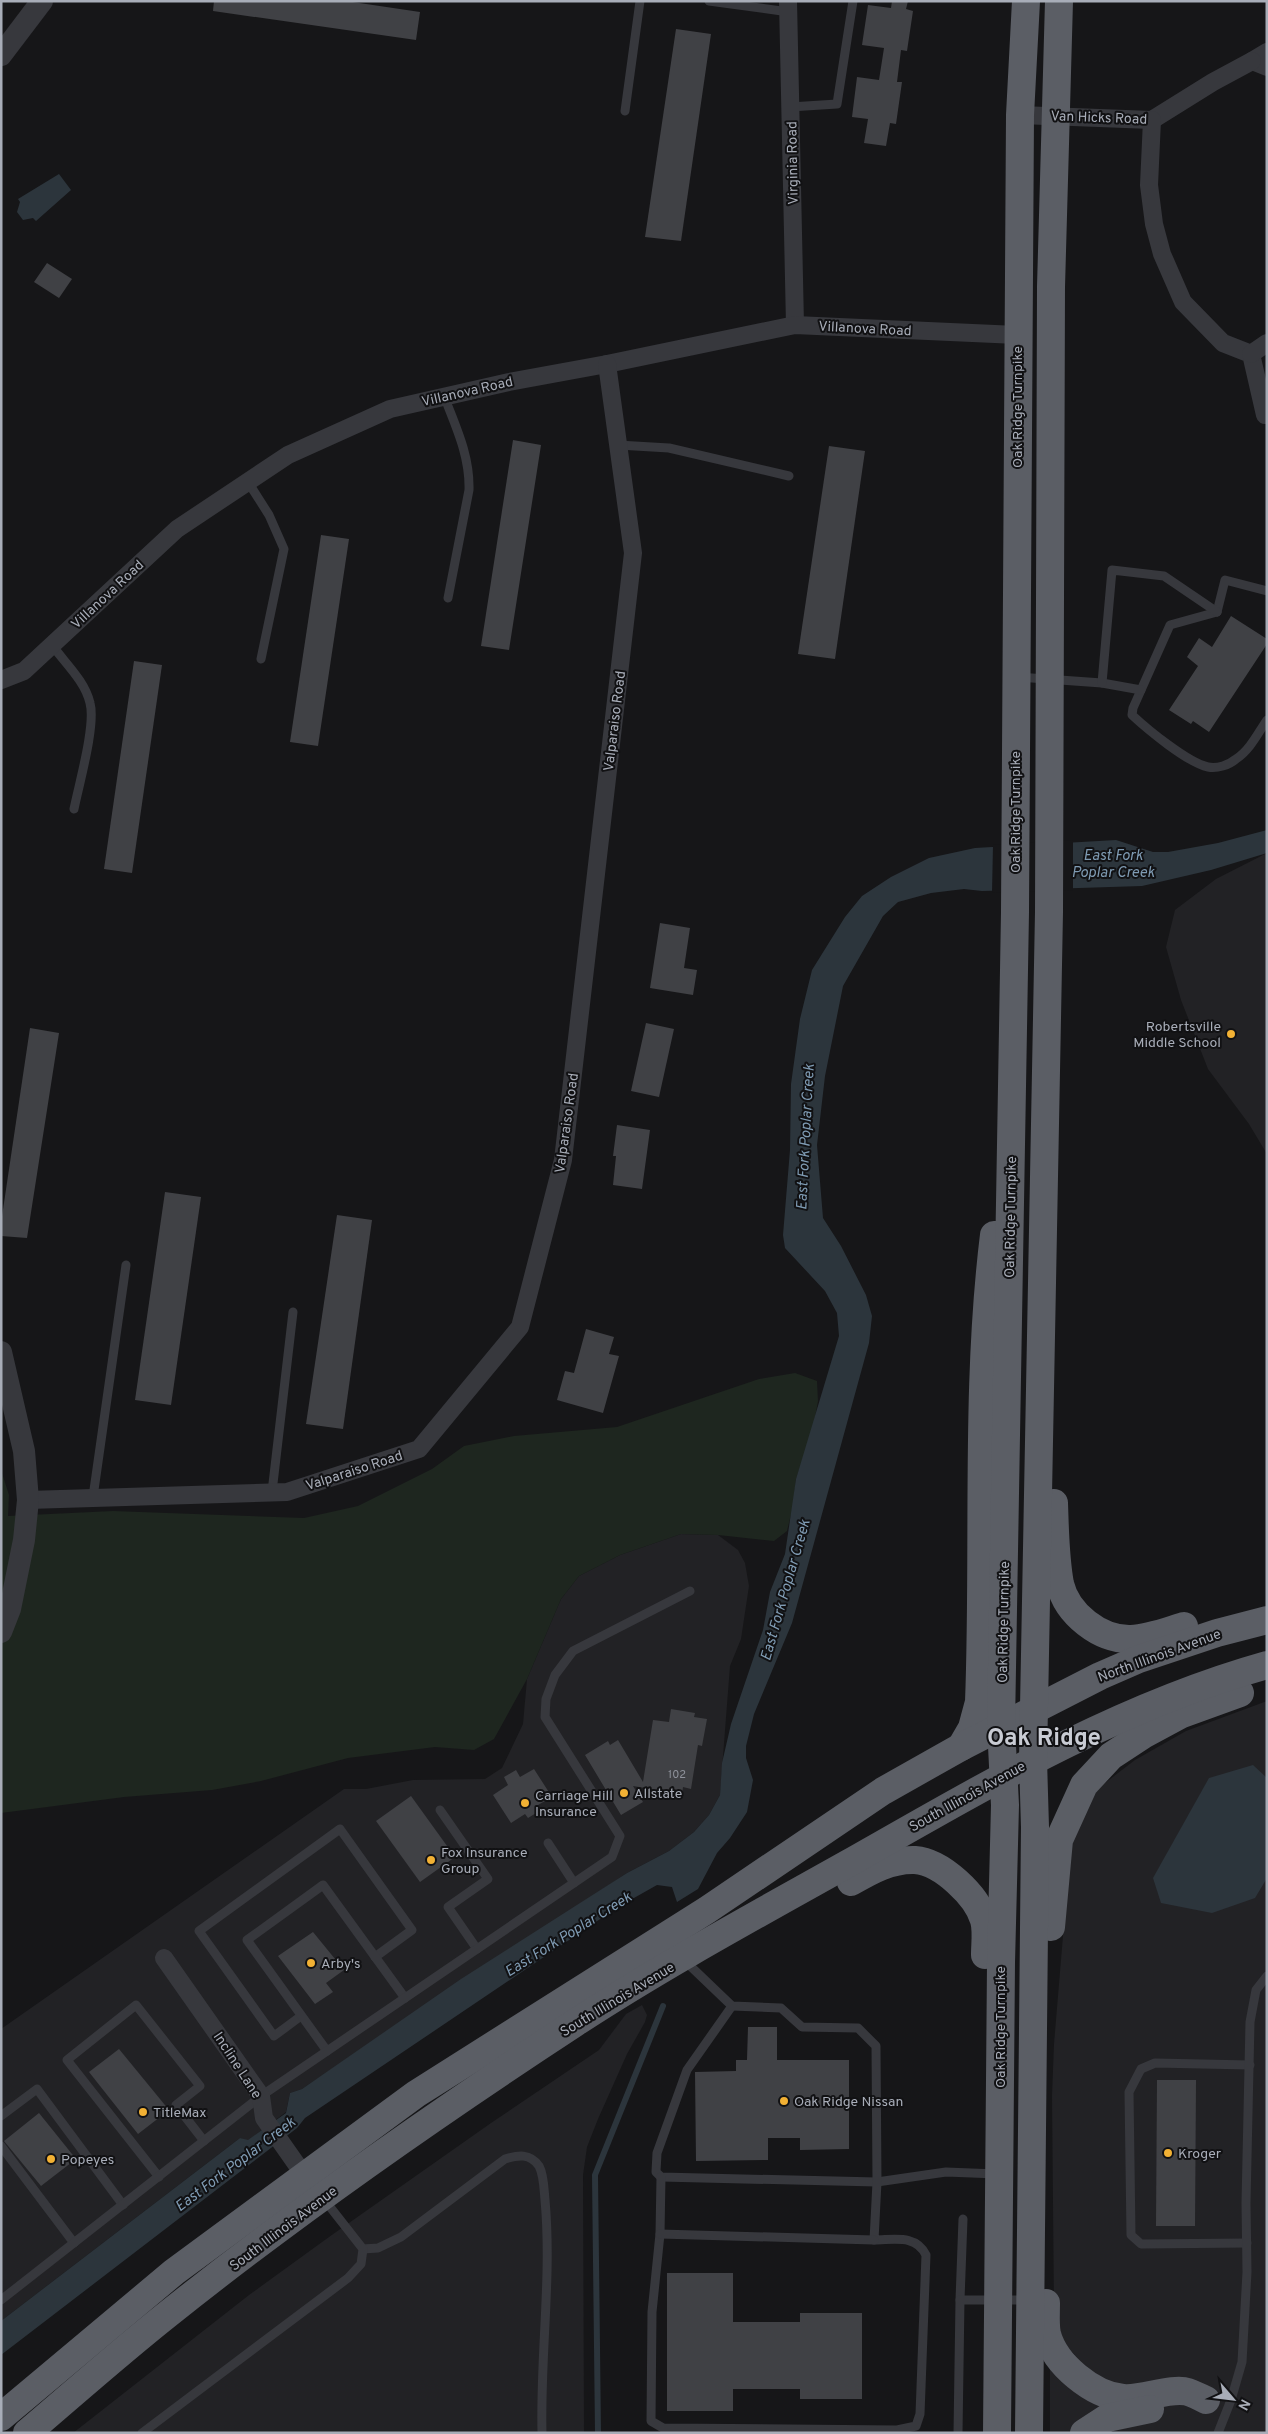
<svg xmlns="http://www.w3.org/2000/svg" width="1268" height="2434" viewBox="0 0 1268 2434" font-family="Overpass,sans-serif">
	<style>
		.built { fill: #222225 }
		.green { fill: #1e261f }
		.water { fill: #2c353c }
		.pier { fill: #161618 }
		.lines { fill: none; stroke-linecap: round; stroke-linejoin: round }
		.stream { stroke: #2c353c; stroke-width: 6 }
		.building { fill: #404145 }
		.service { stroke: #37383d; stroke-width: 9 }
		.minor { stroke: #37383d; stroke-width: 18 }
		.tertiary { stroke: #37383d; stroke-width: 22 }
		.trunk { stroke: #5b5e65; stroke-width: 28 }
		.poi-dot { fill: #f2b134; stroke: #111113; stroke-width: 2 }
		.labels { text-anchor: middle; stroke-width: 4; stroke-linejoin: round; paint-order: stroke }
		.number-label { font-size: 11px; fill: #8e929b }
		.street-label { font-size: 14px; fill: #a8adb8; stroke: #111113 }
		.poi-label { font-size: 14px; fill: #a8adb8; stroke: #111113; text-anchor: start }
		.water-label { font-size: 15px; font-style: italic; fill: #7f9bb3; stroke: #111113 }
		.town-label { font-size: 24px; font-weight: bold; fill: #c9ccd4; stroke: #111113 }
	</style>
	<rect width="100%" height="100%" fill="#161618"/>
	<g class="built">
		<polygon points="1267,853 1267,1154 1249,1124 1208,1069 1181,1000 1166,947 1175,910 1216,879"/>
		<polygon points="681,1534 718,1535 738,1550 745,1563 749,1586 741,1639 730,1666 720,1795 709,1815 694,1832 669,1851 627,1873 302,2089 290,2093 286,2112 248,2141 240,2138 1,2321 1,2029 344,1789 366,1789 413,1780 485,1779 502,1768 523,1724 527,1679 561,1599 579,1576 620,1555"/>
		<polygon points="1267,1701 1267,2433 1050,2433 1050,2366 1075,2355 1065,2345 1054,2311 1052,2096 1054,2044 1071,1840 1090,1798 1105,1783 1135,1760 1186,1731"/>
		<polygon points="642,2005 647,2015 645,2022 627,2054 598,2119 587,2147 583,2175 584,2433 73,2433 249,2295 329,2237 491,2123 599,2050 626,2014"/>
	</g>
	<polygon class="green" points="795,1373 817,1381 818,1401 813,1428 796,1479 793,1506 787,1531 774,1541 718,1535 681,1534 620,1555 579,1576 561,1599 527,1679 494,1739 474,1750 435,1747 348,1758 261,1781 212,1790 124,1797 1,1813 1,1470 9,1495 8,1516 113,1511 304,1518 358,1506 432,1469 464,1446 514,1436 617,1427 759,1379"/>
	<g class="water">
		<polygon points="59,174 71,190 36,221 33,218 23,220 17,212 20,202 18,199"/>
		<polygon points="1267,830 1267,853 1211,870 1142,886 982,891 964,889 931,893 898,902 883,916 843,986 825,1076 817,1145 823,1218 841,1246 866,1295 872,1316 869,1343 792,1623 754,1714 746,1746 746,1758 753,1780 747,1812 730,1838 717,1853 698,1889 677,1902 672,1887 657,1885 618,1907 305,2118 297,2128 1,2355 1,2321 240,2138 248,2140 286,2113 290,2093 302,2089 461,1979 627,1873 669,1851 694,1832 709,1815 720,1795 722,1763 731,1724 763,1630 770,1592 785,1554 796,1479 839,1336 837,1313 825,1291 785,1248 783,1235 790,1150 791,1084 800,1019 812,970 845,917 862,896 891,877 929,858 975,848 1116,840 1153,852 1168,852 1218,843"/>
		<polygon points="1253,1765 1267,1778 1267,1878 1255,1898 1212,1913 1161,1903 1153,1878 1209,1778"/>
	</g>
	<polygon class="pier" points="1073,840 1073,890 992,893 993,845"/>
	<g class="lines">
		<polyline class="stream" points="598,2433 595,2175 663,2006"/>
	</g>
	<g class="building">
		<polygon points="214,1 346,1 420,12 416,40 213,11"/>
		<polygon points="892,1 908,1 906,9 913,11 907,51 901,50 897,82 902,82 896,124 890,123 886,146 864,143 868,119 852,117 857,77 879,80 884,48 862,45 868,5 891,8"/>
		<polygon points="676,29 711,34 681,241 645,237"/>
		<polygon points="47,263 72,279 59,298 34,282"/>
		<polygon points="513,440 541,445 509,650 481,646"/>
		<polygon points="829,446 865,451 835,659 798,654"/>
		<polygon points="321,535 349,539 318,746 290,742"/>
		<polygon points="1231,616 1267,639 1267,644 1209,732 1193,721 1191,724 1169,710 1198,666 1187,657 1199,638 1212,647"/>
		<polygon points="134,661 162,665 132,873 104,869"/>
		<polygon points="660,923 690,928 684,968 697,970 693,995 650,988"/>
		<polygon points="646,1023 674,1029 659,1097 631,1091"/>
		<polygon points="30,1028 59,1033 27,1238 1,1236 1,1223"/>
		<polygon points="617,1125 650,1130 642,1189 613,1185 616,1156 613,1156"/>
		<polygon points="165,1192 201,1197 171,1405 135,1400"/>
		<polygon points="337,1215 372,1220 343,1429 306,1424"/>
		<polygon points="586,1329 614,1337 609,1354 619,1356 603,1413 557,1400 565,1371 574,1373"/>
		<polygon points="671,1709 695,1713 694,1717 707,1719 702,1746 698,1745 691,1789 683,1787 682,1794 633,1786 643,1802 621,1815 585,1755 608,1741 610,1745 618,1740 643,1782 653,1720 669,1722"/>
		<polygon points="534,1769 552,1797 538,1805 541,1810 528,1818 525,1814 511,1823 493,1795 508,1785 504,1777 516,1770 520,1777"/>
		<polygon points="411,1796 455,1857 420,1882 376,1821"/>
		<polygon points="313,1932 344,1970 326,1983 333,1992 315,2004 278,1956"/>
		<polygon points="748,2027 777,2027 777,2060 849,2060 849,2149 800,2150 800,2138 768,2138 768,2160 696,2161 695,2072 736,2071 736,2060 747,2060"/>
		<polygon points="119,2049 169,2110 138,2134 89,2072"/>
		<polygon points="1157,2080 1196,2080 1195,2226 1156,2226"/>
		<polygon points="39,2113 76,2159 41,2186 4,2141"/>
		<polygon points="667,2273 733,2273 733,2322 800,2322 800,2313 862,2313 862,2399 800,2399 800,2389 733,2389 733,2411 667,2411"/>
	</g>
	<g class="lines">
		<g class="service">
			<polyline points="709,1 789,12"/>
			<polyline points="790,107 837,104 853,1"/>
			<polyline points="625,111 640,1"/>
			<path d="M444,396C456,427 470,456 469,490L448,598"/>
			<polyline points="618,445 669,448 789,476"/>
			<polyline points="248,482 269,515 284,549 261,659"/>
			<path d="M1217,612L1170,625L1133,708L1132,715C1147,729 1188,763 1208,767C1217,769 1229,765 1236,759C1250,750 1258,733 1267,720"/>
			<polyline points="1217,612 1225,580 1267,591"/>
			<path d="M52,645C65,663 85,681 90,703C96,725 79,784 74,809"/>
			<polyline points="1018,677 1102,683 1141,690"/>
			<polyline points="1102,683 1112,570 1164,576 1217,612"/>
			<polyline points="272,1492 293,1312"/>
			<polyline points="93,1497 126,1265"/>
			<polyline points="440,1810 488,1879 448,1907 477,1949"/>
			<polyline points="548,1843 574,1883"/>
			<polyline points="732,2006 687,2070 657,2153 656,2172 661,2177 877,2182 946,2172 997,2174"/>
			<polyline points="301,2016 274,2036 199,1931 340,1829 412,1930 375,1957"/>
			<polyline points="327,2051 247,1940 323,1885 405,1998"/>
			<polyline points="1,2116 37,2089 123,2205"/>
			<polyline points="1,2146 74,2243"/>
			<polyline points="159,2177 67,2060 136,2005 200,2086 176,2105 204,2141"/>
			<path d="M661,2177L660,2234L652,2312L651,2421L663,2428L897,2430L916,2426L920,2414L926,2255C916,2234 894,2240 874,2240L877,2182L876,2046L858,2028L802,2027L781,2008L732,2006L684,1960"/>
			<polyline points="660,2234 874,2240"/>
			<polyline points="1247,2243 1141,2244 1131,2235 1129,2092 1141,2069 1155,2063 1250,2065"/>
			<path d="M363,2249L378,2248L401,2237L505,2159C518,2155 530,2153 539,2166C544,2175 544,2190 545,2200C552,2277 540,2355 542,2433"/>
			<polyline points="1,2300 261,2096 612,1857 620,1836 545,1717 546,1699 555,1675 573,1651 690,1591"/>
			<polyline points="960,2300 963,2219"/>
			<polyline points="142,2433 348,2278 361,2264 363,2249 323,2198"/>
			<polyline points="958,2433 960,2300 1028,2300"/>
			<polyline points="1218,2433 1231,2400 1242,2362 1247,2272 1246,2203 1250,2022 1256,1990 1267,1976"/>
		</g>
		<g class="minor">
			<polyline points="788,1 795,325"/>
			<polyline points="1267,52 1252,61 1267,67"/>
			<polyline points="1020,115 1152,120 1213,82 1252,61"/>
			<polyline points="1152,120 1149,185 1154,224 1162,254 1183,302 1223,343 1251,354 1265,415"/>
			<polyline points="1251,354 1267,343"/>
			<polyline points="1,680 24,671 177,529 288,455 390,409 509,382 607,364 795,325 1017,335"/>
			<polyline points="28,1500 287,1492 419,1449 520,1327 563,1160 633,553 607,364"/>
			<polyline points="164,1958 261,2096 264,2118 304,2175"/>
		</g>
		<g class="tertiary">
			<polyline points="1,55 42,1"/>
			<polyline points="1,1352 24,1451 28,1500 24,1540 10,1609 1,1632"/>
		</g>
		<g class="trunk">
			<path d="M1054,1503C1055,1530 1055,1557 1060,1584C1067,1614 1100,1640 1131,1639C1149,1638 1167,1631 1184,1626"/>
			<path d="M961,1747L972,1728L979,1702C985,1546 975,1389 994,1235"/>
			<path d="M851,1882C870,1871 891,1859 915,1860C942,1862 977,1896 984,1920C987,1930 985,1944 985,1955"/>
			<polyline points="1051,1927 1059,1840 1084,1785 1111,1756 1143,1735 1182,1714 1240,1693"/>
			<path d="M1046,2303C1046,2313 1045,2325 1047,2334C1055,2365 1093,2395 1123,2398C1141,2400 1172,2387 1188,2392C1194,2394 1200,2397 1206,2400"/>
			<polyline points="1,2417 174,2272 416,2094 707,1910 883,1791 961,1747 1100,1676 1139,1659 1217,1633 1267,1620"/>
			<path d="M27,2433C74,2393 120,2352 168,2314C298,2210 436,2114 575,2023C662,1966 758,1914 849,1863C983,1787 1117,1707 1267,1665"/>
			<polyline points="997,2433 1001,1963 1005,1805 1001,1726 1015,912 1020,115 1026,1"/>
			<polyline points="1029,2433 1035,1827 1033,1760 1049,912 1051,287 1059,1"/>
			<polyline points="1084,2433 1107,2418 1150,2409"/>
		</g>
	</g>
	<g class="poi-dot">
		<circle cx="1231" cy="1034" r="5"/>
		<circle cx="624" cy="1793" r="5"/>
		<circle cx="525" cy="1803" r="5"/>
		<circle cx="431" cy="1860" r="5"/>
		<circle cx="311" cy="1963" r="5"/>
		<circle cx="784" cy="2101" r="5"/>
		<circle cx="143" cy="2112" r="5"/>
		<circle cx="1168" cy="2153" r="5"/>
		<circle cx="51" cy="2159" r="5"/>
	</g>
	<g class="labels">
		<g class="number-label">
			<text x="677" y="1778">102</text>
		</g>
		<g class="street-label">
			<text transform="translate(1099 117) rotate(2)" y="5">Van Hicks Road</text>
			<text transform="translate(792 163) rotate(-91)" y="5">Virginia Road</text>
			<text transform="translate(865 328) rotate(3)" y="5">Villanova Road</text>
			<text transform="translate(467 391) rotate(-13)" y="5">Villanova Road</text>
			<text transform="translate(1017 407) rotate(-90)" y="5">Oak Ridge Turnpike</text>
			<text transform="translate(107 594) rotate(-43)" y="5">Villanova Road</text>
			<text transform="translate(614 721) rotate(-83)" y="5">Valparaiso Road</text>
			<text transform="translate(1015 812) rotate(-90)" y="5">Oak Ridge Turnpike</text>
			<text transform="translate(566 1123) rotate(-82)" y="5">Valparaiso Road</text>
			<text transform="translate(1010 1217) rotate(-89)" y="5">Oak Ridge Turnpike</text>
			<text transform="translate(354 1470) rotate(-18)" y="5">Valparaiso Road</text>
			<text transform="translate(1003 1622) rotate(-89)" y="5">Oak Ridge Turnpike</text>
			<text transform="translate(1159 1655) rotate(-20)" y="5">North Illinois Avenue</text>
			<text transform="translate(967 1796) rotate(-29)" y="5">South Illinois Avenue</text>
			<text transform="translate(617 1999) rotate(-31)" y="5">South Illinois Avenue</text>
			<text transform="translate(1000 2027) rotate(-90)" y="5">Oak Ridge Turnpike</text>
			<text transform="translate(238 2065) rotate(57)" y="5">Incline Lane</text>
			<text transform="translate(283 2228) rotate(-37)" y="5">South Illinois Avenue</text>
		</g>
		<g class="poi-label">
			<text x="1221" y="1031" text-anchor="end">Robertsville<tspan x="1221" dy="16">Middle School</tspan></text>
			<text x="634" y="1798">Allstate</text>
			<text x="535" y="1800">Carriage Hill<tspan x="535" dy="16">Insurance</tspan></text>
			<text x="441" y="1857">Fox Insurance<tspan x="441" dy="16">Group</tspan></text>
			<text x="321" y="1968">Arby's</text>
			<text x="794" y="2106">Oak Ridge Nissan</text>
			<text x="153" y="2117">TitleMax</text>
			<text x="1178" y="2158">Kroger</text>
			<text x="61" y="2164">Popeyes</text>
		</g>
		<g class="water-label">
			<text x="1113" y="860">East Fork<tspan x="1113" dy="17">Poplar Creek</tspan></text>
			<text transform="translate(805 1137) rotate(-87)" y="5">East Fork Poplar Creek</text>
			<text transform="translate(785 1590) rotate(-74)" y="5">East Fork Poplar Creek</text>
			<text transform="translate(568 1934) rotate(-32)" y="5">East Fork Poplar Creek</text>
			<text transform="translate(235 2164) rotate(-37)" y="5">East Fork Poplar Creek</text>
		</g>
		<g class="town-label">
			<text x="1044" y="1745">Oak Ridge</text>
		</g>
	</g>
	<rect width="1268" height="2434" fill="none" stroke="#a8adb8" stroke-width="5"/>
	<g transform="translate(1233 2399) rotate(118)" stroke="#111113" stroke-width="4" paint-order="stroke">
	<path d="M0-4L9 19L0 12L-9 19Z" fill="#a8adb8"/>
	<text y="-8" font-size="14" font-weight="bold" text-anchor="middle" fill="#a8adb8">N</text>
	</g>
</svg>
